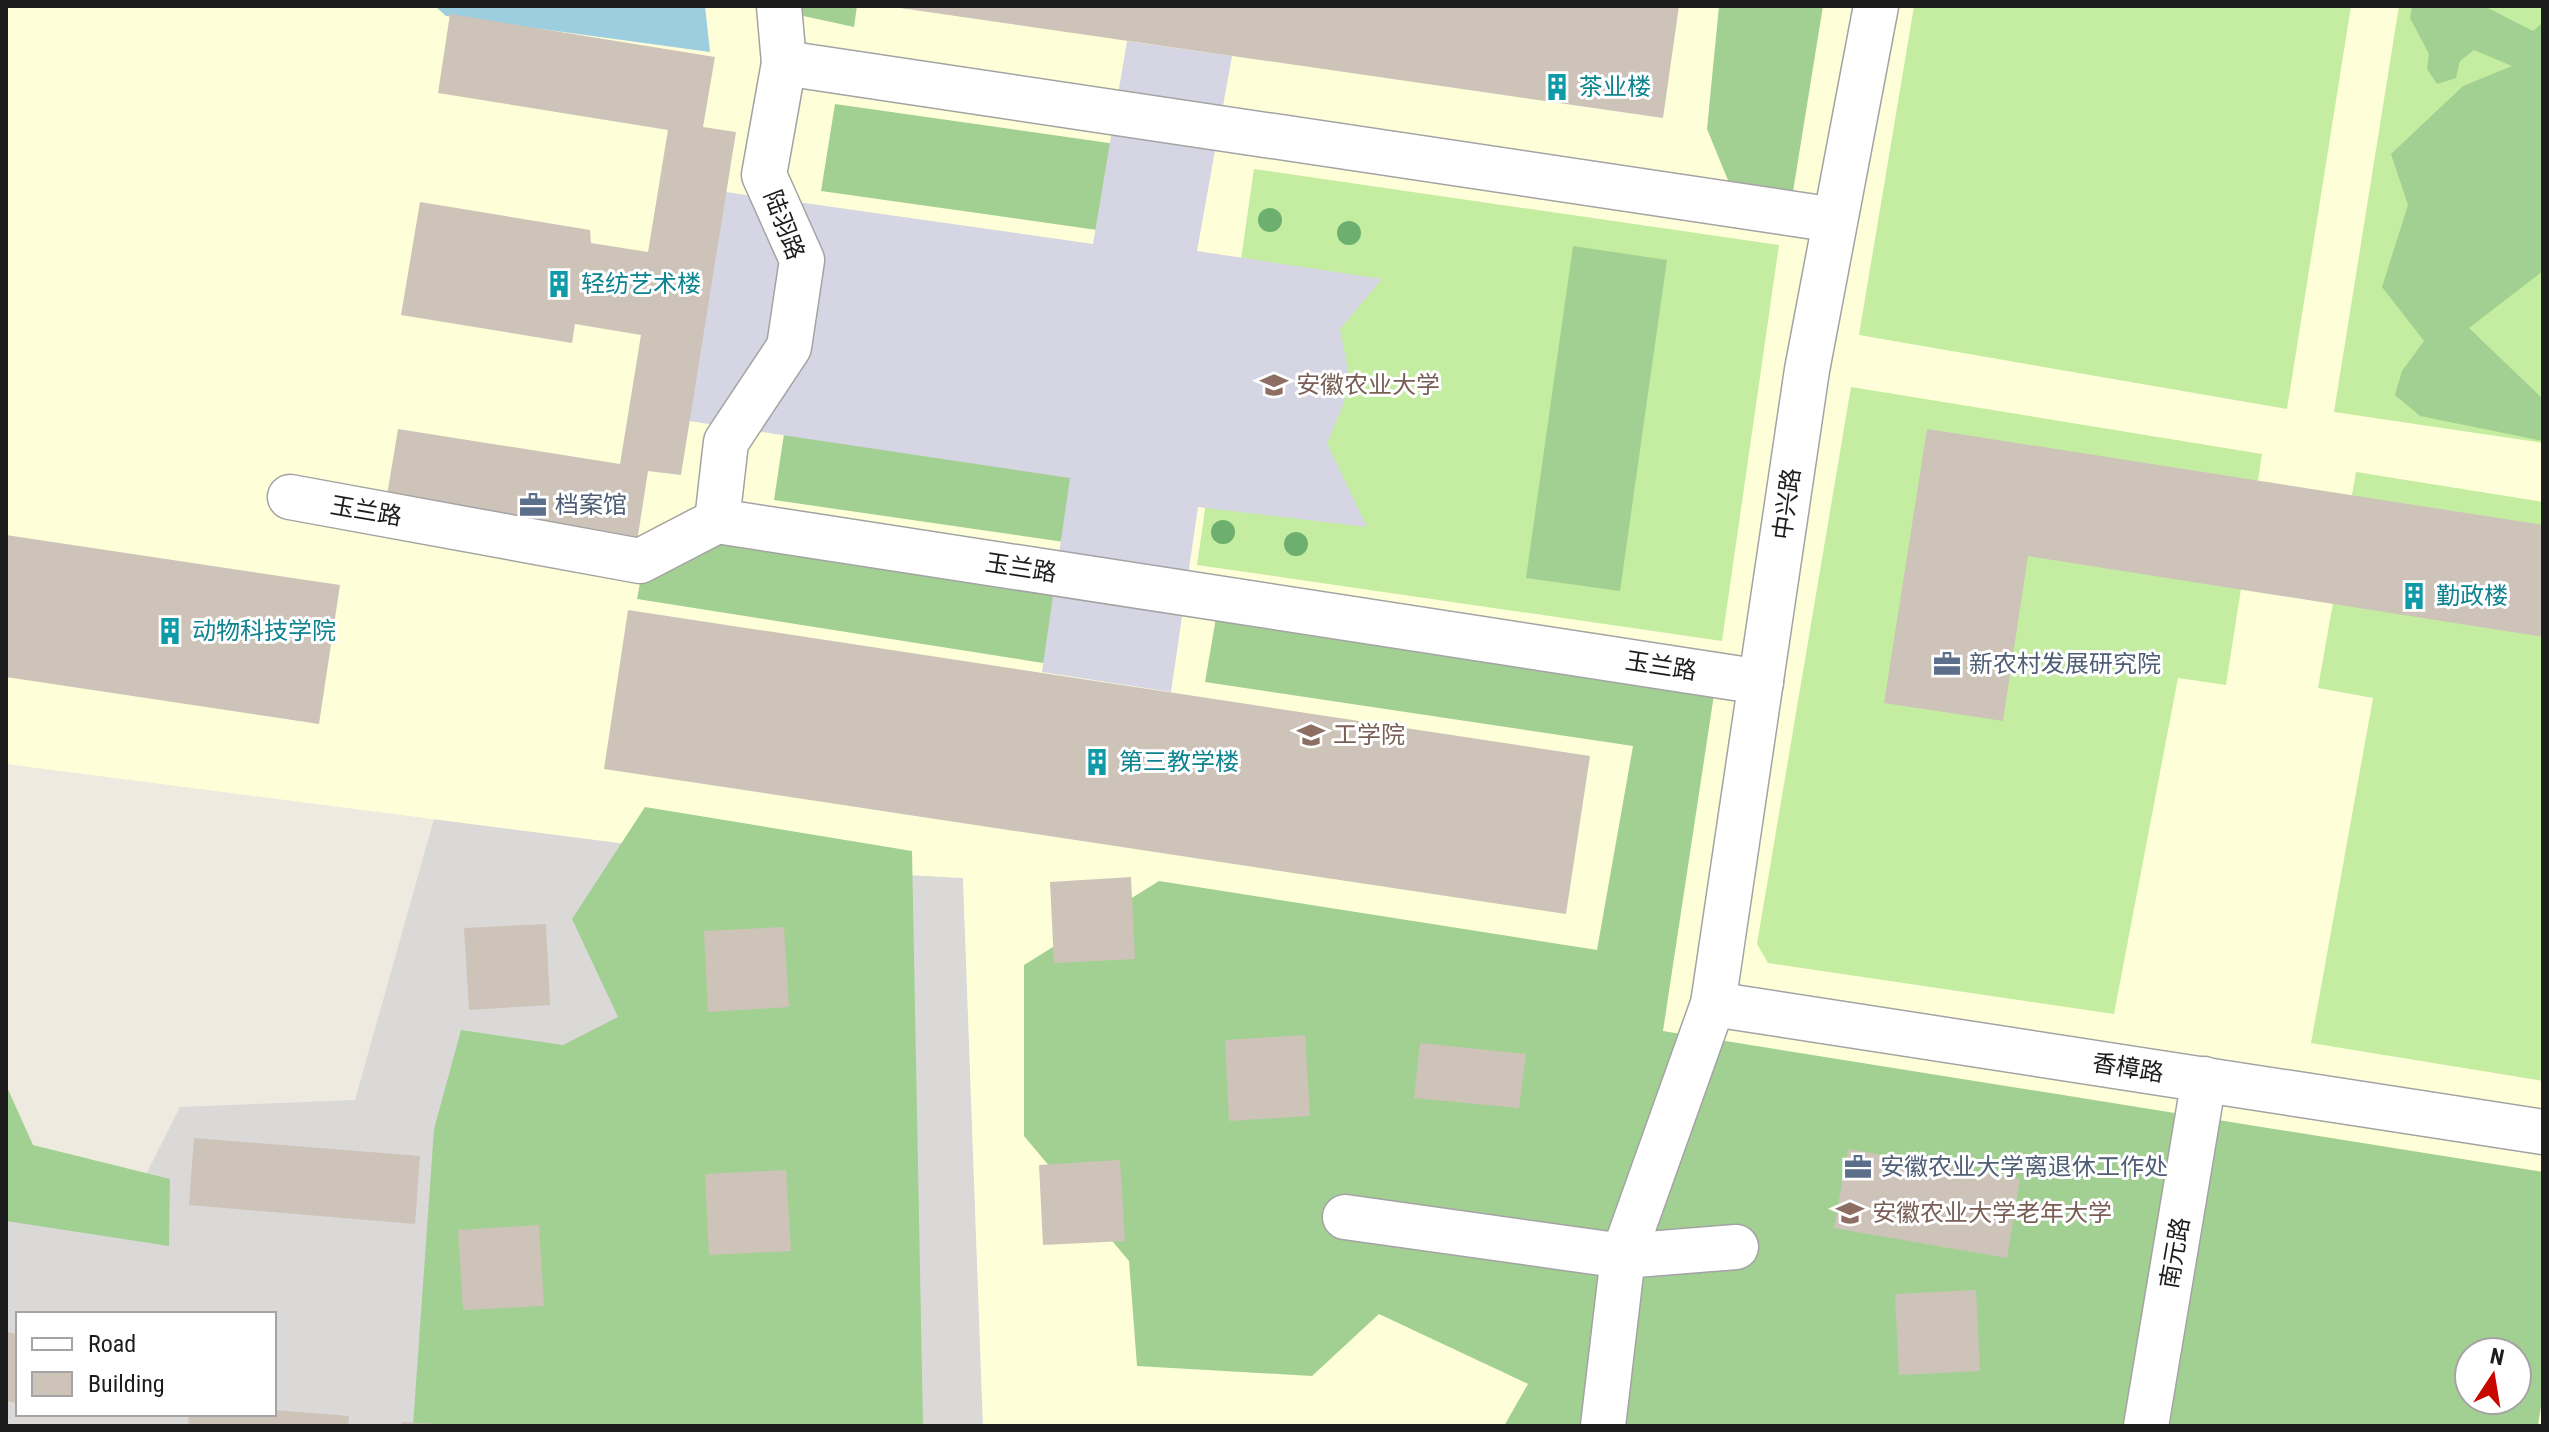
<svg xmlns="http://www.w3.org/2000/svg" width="2549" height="1432" viewBox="0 0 2549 1432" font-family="'Roboto Condensed','Noto Sans SC',sans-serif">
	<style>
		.residential { fill: #dad9d8; fill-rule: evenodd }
		.education { fill: #feffd8; fill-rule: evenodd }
		.grass { fill: #c4eda2 }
		.forest { fill: #a2d092; fill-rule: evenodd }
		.plaza { fill: #d5d5e4 }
		.water { fill: #9dcedf }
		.building { fill: #cec3b9 }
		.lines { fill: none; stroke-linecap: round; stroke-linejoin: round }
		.minor-casing { stroke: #a3a3a3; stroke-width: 47 }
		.minor { stroke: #fff; stroke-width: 44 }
		.tree { fill: #6daf6f }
		.labels { text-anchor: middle; stroke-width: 6; stroke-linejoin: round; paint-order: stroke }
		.culture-label { font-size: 24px; fill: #0d838f; stroke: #fff; text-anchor: start }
		.street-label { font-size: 24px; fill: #1c1c1c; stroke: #fff }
		.education-label { font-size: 24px; fill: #785e54; stroke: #fff; text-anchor: start }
		.service-label { font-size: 24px; fill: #4e5e75; stroke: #fff; text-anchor: start }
	</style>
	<rect width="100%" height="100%" fill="#eeeae0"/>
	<path class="residential" d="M434,819L837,871L963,878L983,1426H6V1191L123,1220L180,1107L355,1100ZM18,1314H274V1414H18Z"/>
	<path class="education" d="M6,6H2543V1426H983L963,878L837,871L6,764ZM2469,1352H2517V1400H2469Z"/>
	<g class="grass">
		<polygon points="1914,6 2351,6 2287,409 1859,335"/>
		<polygon points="2399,6 2543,6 2543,443 2334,412"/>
		<polygon points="1254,169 1779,245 1722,641 1197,565"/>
		<polygon points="1851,387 2262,454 2226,685 2178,678 2114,1014 1768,963 1757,944"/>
		<polygon points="2356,472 2543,502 2543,1081 2311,1043 2373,698 2318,688"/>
	</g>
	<g class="forest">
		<polygon points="758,6 857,6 854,27"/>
		<polygon points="1719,6 1823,6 1791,204 1734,195 1707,129"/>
		<polygon points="2412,6 2484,6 2533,31 2543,22 2543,271 2469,328 2543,399 2543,441 2420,416 2395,395 2402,371 2424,341 2382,287 2408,205 2391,154 2463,86 2512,66 2474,50 2460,61 2456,78 2437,84 2427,69 2429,54 2410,18"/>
		<polygon points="835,104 1130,146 1118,233 821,191"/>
		<polygon points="1573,246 1667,260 1620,591 1526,578"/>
		<polygon points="787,414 1082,455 1071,543 774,500"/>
		<polygon points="715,542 1066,595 1056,665 637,599 642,572"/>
		<path d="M1217,612L1715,688L1663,1031L2543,1172V1393L2538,1426H1504L1528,1384L1379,1314L1312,1376L1137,1366L1129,1261L1024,1136V965L1159,881L1597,950L1633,746L1205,682ZM2469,1352H2517V1400H2469Z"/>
		<polygon points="645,807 912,851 923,1426 413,1426 434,1129 461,1030 563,1045 618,1017 572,919"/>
		<polygon points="6,1085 33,1145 170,1179 169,1246 6,1221"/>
	</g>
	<polygon class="plaza" points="1127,41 1232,56 1197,251 1382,279 1340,329 1348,370 1344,403 1327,443 1367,527 1198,507 1171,692 1042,672 1070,478 689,421 726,192 1093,244"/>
	<polygon class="water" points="435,6 705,6 710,52 446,16"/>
	<g class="building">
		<polygon points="900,6 1679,6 1663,118 900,8"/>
		<polygon points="450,14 715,57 703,127 736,132 681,475 648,471 637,542 386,501 398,429 620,464 641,335 575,324 572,343 401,315 420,202 590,230 591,243 648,252 668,130 438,93"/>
		<polygon points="1927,429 2543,525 2543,637 2028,556 2003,721 1884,703"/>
		<polygon points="6,535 340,585 319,724 6,677"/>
		<polygon points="628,610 1590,756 1566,914 604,769"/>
		<polygon points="1131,877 1135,959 1054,963 1050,882"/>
		<polygon points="546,924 550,1005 469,1010 464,928"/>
		<polygon points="784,927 789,1007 708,1012 704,931"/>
		<polygon points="1305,1035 1310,1116 1229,1121 1225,1040"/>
		<polygon points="1420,1043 1526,1054 1519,1108 1414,1098"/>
		<polygon points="194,1138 420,1156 415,1224 189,1205"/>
		<polygon points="1848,1149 2020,1179 2007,1258 1834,1228"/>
		<polygon points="1120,1160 1125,1241 1043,1245 1039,1165"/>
		<polygon points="786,1170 791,1251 709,1255 705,1174"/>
		<polygon points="539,1225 544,1306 463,1310 458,1230"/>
		<polygon points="1976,1290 1980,1371 1899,1375 1895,1294"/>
		<polygon points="6,1332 18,1334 18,1403 6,1401"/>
		<polygon points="274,1410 349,1416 348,1426 188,1426 189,1414 274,1414"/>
		<polygon points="402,1422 439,1424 439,1426 401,1426"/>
	</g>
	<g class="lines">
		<g class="minor-casing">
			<g id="minor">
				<polyline points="784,63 1835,220"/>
				<polyline points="290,497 640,561 717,521 1761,682"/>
				<polyline points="717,521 726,442 789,347 802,260 764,175 784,63 779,6"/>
				<polyline points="1713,1004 2543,1132"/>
				<polyline points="1345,1217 1623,1256 1736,1247"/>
				<polyline points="1603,1426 1623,1256 1713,1004 1807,370 1876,6"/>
				<polyline points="2146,1426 2204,1079"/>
			</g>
		</g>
		<use href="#minor" class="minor"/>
	</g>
	<g class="tree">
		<circle cx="1270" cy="220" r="12"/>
		<circle cx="1349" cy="233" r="12"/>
		<circle cx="1223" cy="532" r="12"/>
		<circle cx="1296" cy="544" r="12"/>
	</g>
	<defs>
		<g id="building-bare" transform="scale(2.16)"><path d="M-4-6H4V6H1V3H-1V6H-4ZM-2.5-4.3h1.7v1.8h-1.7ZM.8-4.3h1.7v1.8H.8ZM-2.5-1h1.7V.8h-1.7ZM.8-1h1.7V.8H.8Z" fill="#0f9aa8" stroke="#fff" stroke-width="2.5" paint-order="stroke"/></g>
		<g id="university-bare" transform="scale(2.16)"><path d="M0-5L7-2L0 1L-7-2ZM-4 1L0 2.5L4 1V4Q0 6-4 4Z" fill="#8d6e63" stroke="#fff" stroke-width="2.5" paint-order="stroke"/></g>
		<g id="office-bare" transform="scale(2.16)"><path d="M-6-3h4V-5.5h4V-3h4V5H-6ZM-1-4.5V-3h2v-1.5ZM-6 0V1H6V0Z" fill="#5c6f8a" stroke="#fff" stroke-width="2.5" paint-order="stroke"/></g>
	</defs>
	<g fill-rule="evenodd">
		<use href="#building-bare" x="1557" y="87"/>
		<use href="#building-bare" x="559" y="284"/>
		<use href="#university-bare" x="1274" y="385"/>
		<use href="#office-bare" x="533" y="505"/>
		<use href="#building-bare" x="2414" y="596"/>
		<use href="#building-bare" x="170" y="631"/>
		<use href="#office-bare" x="1947" y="664"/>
		<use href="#university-bare" x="1311" y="735"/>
		<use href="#building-bare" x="1097" y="762"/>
		<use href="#office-bare" x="1858" y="1167"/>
		<use href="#university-bare" x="1850" y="1213"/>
	</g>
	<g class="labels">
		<g class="culture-label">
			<text x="1579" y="95">茶业楼</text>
			<text x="581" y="292">轻纺艺术楼</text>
			<text x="2436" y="604">勤政楼</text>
			<text x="192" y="639">动物科技学院</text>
			<text x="1119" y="770">第三教学楼</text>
		</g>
		<g class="street-label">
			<text transform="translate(784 225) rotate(69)" y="8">陆羽路</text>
			<text transform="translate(1787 504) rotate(-82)" y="8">中兴路</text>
			<text transform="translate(366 511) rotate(10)" y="8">玉兰路</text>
			<text transform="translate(1021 568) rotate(9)" y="8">玉兰路</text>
			<text transform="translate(1661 666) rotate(9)" y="8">玉兰路</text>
			<text transform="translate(2128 1068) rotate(9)" y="8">香樟路</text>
			<text transform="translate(2175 1253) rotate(-80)" y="8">南元路</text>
		</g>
		<g class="education-label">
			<text x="1296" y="393">安徽农业大学</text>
			<text x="1333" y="743">工学院</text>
			<text x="1872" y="1221">安徽农业大学老年大学</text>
		</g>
		<g class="service-label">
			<text x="555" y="513">档案馆</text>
			<text x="1969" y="672">新农村发展研究院</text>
			<text x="1880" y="1175">安徽农业大学离退休工作处</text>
		</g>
	</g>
	<rect width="2549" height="1432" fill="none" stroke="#1c1c1c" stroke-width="16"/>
	<rect x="16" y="1312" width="260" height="104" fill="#ffffff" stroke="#a4a4a4" stroke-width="2"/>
	<rect x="32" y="1338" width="40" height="12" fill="#ffffff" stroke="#a4a4a4" stroke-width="2"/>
	<text x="88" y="1352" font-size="24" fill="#1c1c1c">Road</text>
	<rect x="32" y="1372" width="40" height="24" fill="#cec3b9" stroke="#a4a4a4" stroke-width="2"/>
	<text x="88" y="1392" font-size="24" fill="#1c1c1c">Building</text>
	<g transform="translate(2493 1376) rotate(12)"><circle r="38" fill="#ffffff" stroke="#a4a4a4" stroke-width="2"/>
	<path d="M0-6L14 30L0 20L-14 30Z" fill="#c70700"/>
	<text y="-12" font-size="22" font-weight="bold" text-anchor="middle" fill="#1c1c1c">N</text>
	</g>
</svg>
